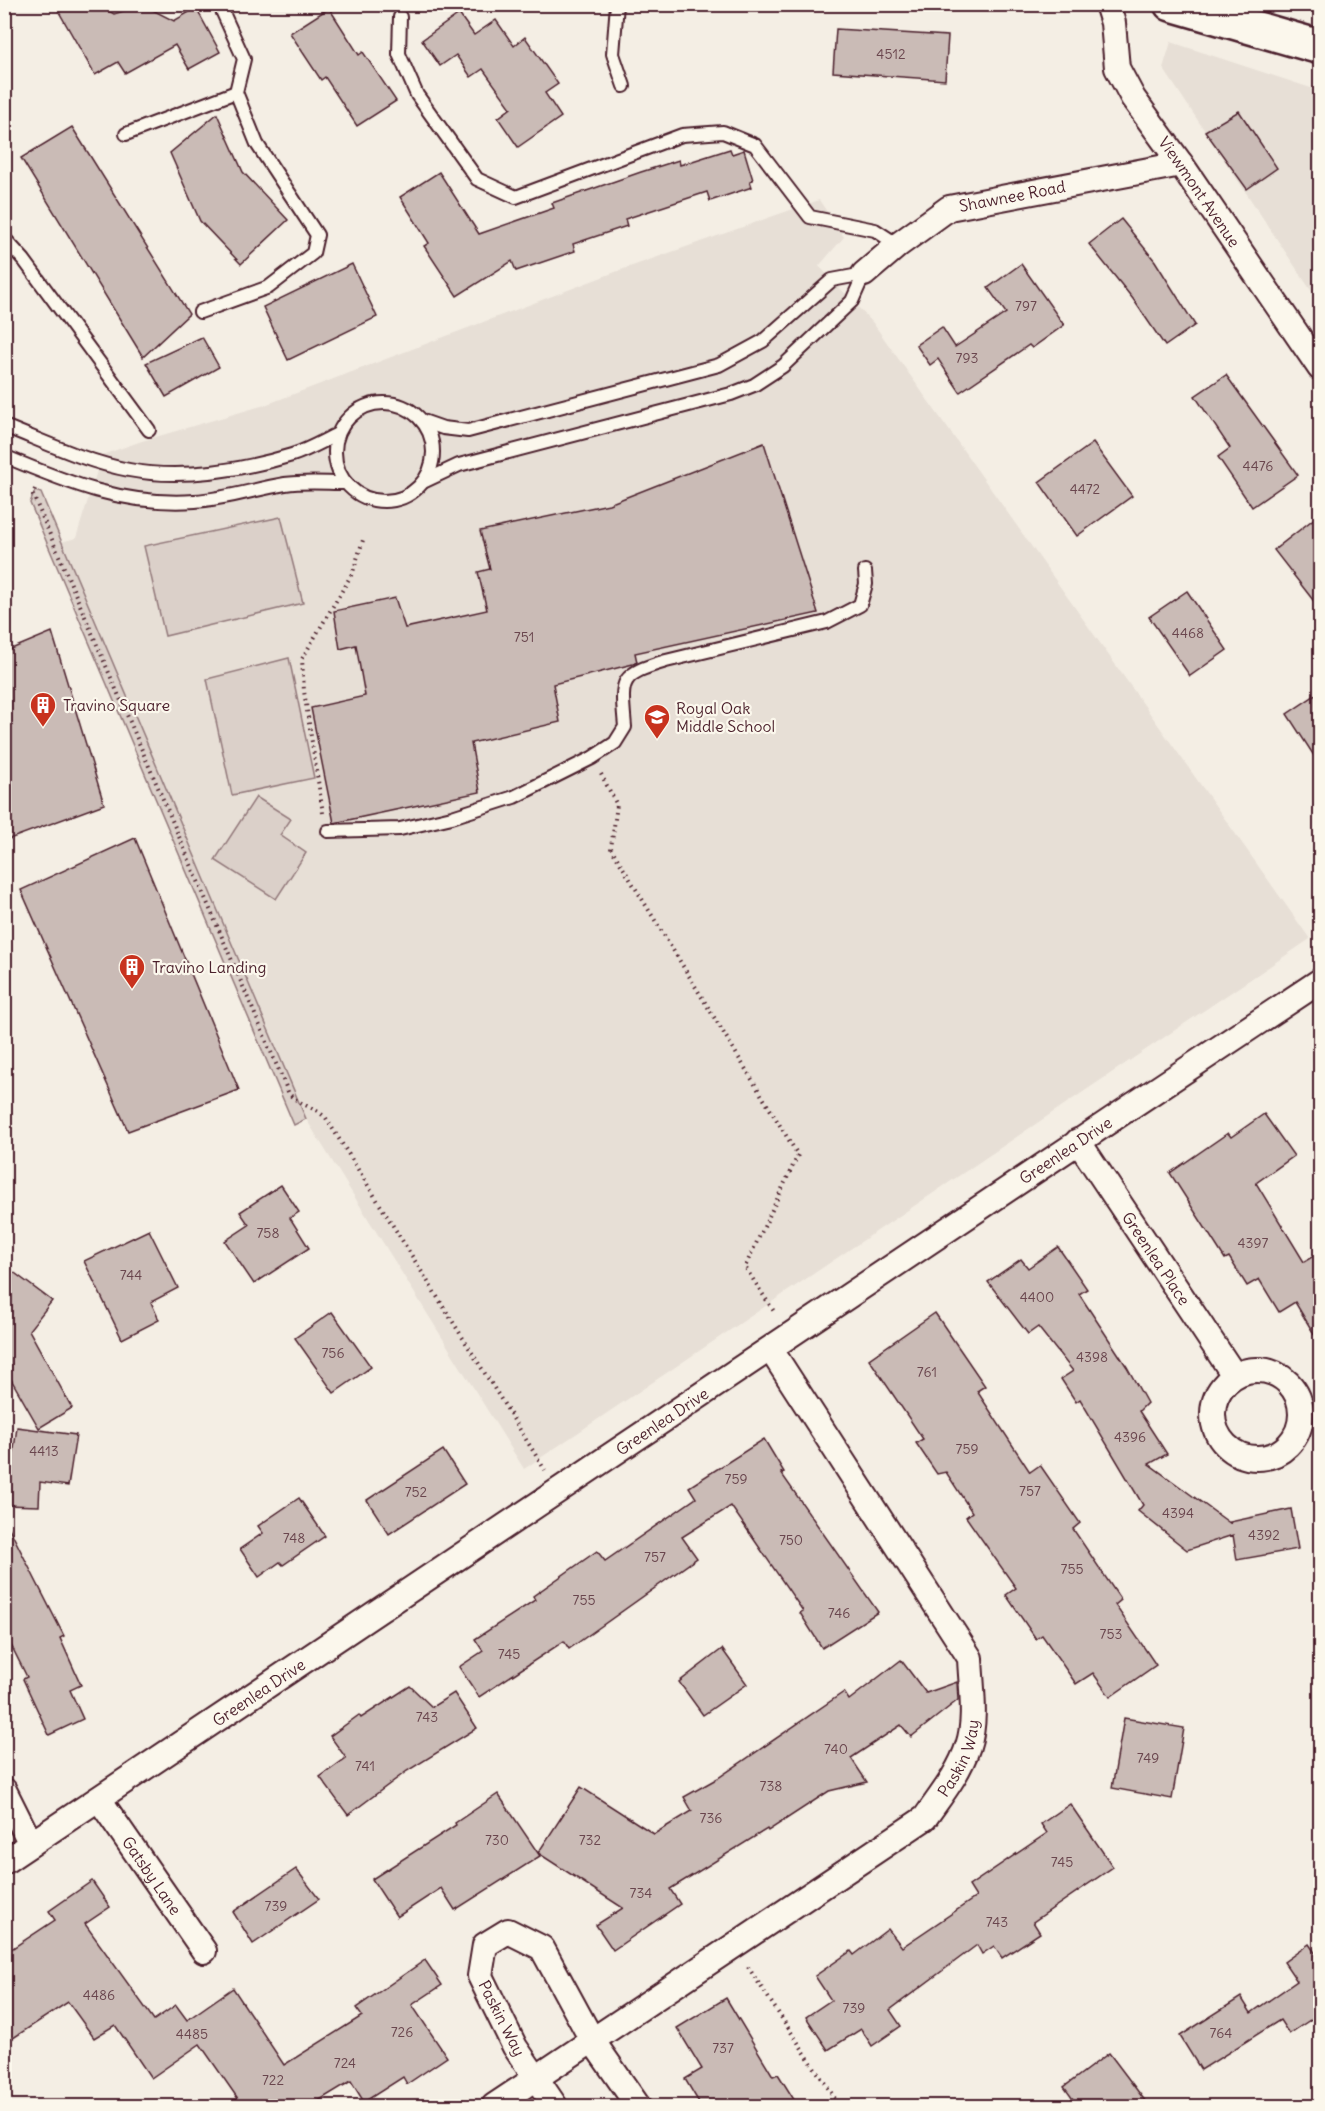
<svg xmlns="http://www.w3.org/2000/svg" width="1325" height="2111" viewBox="0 0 1325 2111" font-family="Delius,sans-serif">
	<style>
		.built { fill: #e7dfd6 }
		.green { fill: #dbd0c9; stroke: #92787a; stroke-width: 1.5 }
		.building { fill: #cabbb6; stroke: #4a1f2b; stroke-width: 1.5 }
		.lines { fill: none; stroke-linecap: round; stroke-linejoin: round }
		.lane-casing { stroke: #4a1f2b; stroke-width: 16 }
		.street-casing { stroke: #4a1f2b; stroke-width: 28 }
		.secondary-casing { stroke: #4a1f2b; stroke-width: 38 }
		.path { stroke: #4a1f2b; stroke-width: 4; stroke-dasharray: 1.5 4.5; stroke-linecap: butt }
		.lane { stroke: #fbf7ec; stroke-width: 12 }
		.street { stroke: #fbf7ec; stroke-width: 24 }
		.secondary { stroke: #fbf7ec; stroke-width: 33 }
		.labels { text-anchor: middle; stroke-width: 4.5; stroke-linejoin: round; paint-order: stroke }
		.number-label { font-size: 14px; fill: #6a464e }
		.street-label { font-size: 16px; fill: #4a1f2b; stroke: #fbf7ec }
		.poi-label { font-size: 16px; fill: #4a1f2b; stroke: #fbf7ec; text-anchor: start }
	</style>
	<rect width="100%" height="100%" fill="#f4eee4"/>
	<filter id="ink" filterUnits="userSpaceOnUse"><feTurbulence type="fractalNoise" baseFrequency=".0167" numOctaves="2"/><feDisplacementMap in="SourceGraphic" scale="12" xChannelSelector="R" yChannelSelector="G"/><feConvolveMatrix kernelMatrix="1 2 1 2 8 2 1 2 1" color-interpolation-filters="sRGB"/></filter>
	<g filter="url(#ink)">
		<g class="built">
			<polygon points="1171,42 1320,91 1320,304 1163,68"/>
			<polygon points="819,200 844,237 819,266 873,323 1310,939 524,1469 306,1119 61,542 76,538 102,455 142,441 265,405 618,271"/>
		</g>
		<g class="green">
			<polygon points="35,491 41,493 306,1119 294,1125 30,503"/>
			<polygon points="281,517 303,603 165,636 144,546"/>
			<polygon points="289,658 314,778 232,795 207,679"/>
			<polygon points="256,797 291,819 280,835 306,853 276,899 215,860"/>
		</g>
		<g class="building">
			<polygon points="72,4 97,4 114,14 143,5 174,21 196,8 220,52 189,69 175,45 125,73 118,62 95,75 59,12"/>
			<polygon points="329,8 359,55 363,52 396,101 357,126 325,77 321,80 290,33"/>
			<polygon points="459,14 474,35 496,20 514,46 525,37 558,84 545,93 561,117 518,147 498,118 511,108 483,69 471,77 456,55 440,66 422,40"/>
			<polygon points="836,29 948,36 945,80 833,72"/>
			<polygon points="1239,111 1277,168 1247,189 1205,131"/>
			<polygon points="217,114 243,172 288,220 241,264 200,221 170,153"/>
			<polygon points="72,127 189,314 143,357 21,158"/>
			<polygon points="730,149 732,154 744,150 753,180 750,181 752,187 710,201 707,192 625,219 627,226 573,244 575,251 516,271 512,261 457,296 424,246 429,243 400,197 439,172 479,234 554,208 552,203 641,172 679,160 680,165"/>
			<polygon points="1121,219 1155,261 1195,325 1165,346 1133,299 1089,244"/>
			<polygon points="352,264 377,317 288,360 263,307"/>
			<polygon points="1021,264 1064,325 1032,348 1029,345 960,392 938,359 930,365 916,345 942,327 955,347 1006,313 988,288"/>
			<polygon points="202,337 219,367 166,397 146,363"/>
			<polygon points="1226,375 1298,475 1252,507 1218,457 1230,448 1195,396"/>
			<polygon points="764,443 818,613 635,653 637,662 633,664 553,684 560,722 471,743 480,792 334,823 311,708 365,696 356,645 340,649 334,611 395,598 405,628 487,610 478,572 490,569 480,531 609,504"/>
			<polygon points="1093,443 1132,496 1077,536 1039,482"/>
			<polygon points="1320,514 1320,609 1274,550"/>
			<polygon points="1187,591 1227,650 1190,676 1149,617"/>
			<polygon points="52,632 104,804 4,841 4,652"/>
			<polygon points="1320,692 1320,765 1287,714"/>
			<polygon points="135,838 239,1090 128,1131 21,890"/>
			<polygon points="1264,1114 1294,1156 1256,1183 1304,1262 1320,1252 1320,1344 1295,1302 1279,1312 1259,1279 1247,1286 1229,1257 1225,1259 1170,1173 1228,1133 1231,1137"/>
			<polygon points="281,1185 299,1212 290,1218 309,1248 254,1284 225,1241 249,1225 240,1212"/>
			<polygon points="149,1230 178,1288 151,1302 159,1320 122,1339 84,1261"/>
			<polygon points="1058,1247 1087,1289 1079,1294 1127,1367 1147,1403 1139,1411 1167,1454 1149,1464 1231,1524 1230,1522 1291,1509 1298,1549 1237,1560 1233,1535 1187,1550 1138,1511 1143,1505 1080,1399 1076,1402 1061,1379 1073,1371 1038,1327 1028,1334 988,1282 1021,1259 1028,1268"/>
			<polygon points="4,1265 52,1301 29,1330 72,1408 39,1428 4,1367"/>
			<polygon points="332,1312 371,1367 334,1393 295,1338"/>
			<polygon points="935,1313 985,1386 977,1391 1030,1472 1040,1465 1080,1523 1073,1529 1121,1600 1115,1605 1156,1665 1110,1697 1093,1673 1076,1684 1042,1635 1036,1639 1006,1595 1016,1588 966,1517 972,1512 946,1472 937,1474 916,1443 923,1439 869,1359"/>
			<polygon points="17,1427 76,1435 68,1486 40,1482 39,1506 4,1505 4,1478 10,1478"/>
			<polygon points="764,1439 784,1472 781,1473 878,1612 822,1648 800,1613 803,1611 731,1506 682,1537 697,1558 569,1649 564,1641 479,1697 459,1667 483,1651 475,1639 535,1600 533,1596 597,1551 605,1561 696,1498 689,1487"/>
			<polygon points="443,1450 465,1484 389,1534 367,1500"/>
			<polygon points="299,1498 325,1536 283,1565 280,1562 259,1577 240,1549 263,1533 258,1526"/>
			<polygon points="4,1518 64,1636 60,1638 81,1685 70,1690 83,1719 49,1735 23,1679 27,1677 4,1631"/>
			<polygon points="722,1649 747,1684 703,1715 679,1682"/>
			<polygon points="901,1660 926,1693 957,1682 958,1700 911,1737 901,1725 851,1758 867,1782 829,1791 768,1831 767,1829 670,1889 680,1904 613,1950 596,1925 623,1908 538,1853 581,1787 654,1834 692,1811 684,1797 718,1778 844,1692 849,1700"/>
			<polygon points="410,1686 432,1707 454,1693 477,1728 407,1771 348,1815 320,1777 346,1758 330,1736 359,1715 361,1718"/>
			<polygon points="1124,1718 1184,1728 1172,1799 1112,1788"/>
			<polygon points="498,1794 540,1856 455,1910 441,1888 397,1917 372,1879 456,1825 455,1823"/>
			<polygon points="1070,1804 1113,1867 1033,1922 1040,1933 1002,1958 994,1946 982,1954 977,1945 890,2010 901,2026 872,2046 861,2029 828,2050 806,2017 831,2000 815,1976 851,1951 854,1955 888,1929 902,1947 976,1897 969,1886 1047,1833 1041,1824"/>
			<polygon points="296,1869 319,1899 253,1944 233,1912"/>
			<polygon points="92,1881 110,1907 85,1924 154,2020 176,2005 187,2020 233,1988 284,2065 362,2016 356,2008 425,1960 442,1985 412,2005 447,2057 407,2084 403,2077 364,2102 351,2081 310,2106 243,2106 200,2044 151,2078 115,2025 94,2038 68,2002 4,2044 4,1954 55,1920 49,1911"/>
			<polygon points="1309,1944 1320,1960 1320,2016 1319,2014 1289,2034 1280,2020 1201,2070 1180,2036 1241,1997 1251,2013 1297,1981 1284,1962"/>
			<polygon points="726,1998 773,2076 778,2074 798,2106 701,2106 685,2079 702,2069 677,2028"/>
			<polygon points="1109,2053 1149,2106 1078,2106 1064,2087"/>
		</g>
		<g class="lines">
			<g class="lane-casing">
				<g id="lane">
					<polyline points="617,4 613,54 624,86"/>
					<polyline points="400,17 399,54 417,95 477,179 516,197 682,135 723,132 755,145 810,217 875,230 898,245"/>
					<polyline points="126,134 236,92"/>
					<polyline points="4,238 24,260 149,430"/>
					<polyline points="200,312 269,287 313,253 317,235 257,144 236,92 244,59 219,4"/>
					<circle cx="384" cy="452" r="49"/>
					<polyline points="423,421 443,428 468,431 719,365 763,341 832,280 864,274"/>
					<path d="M4,426C45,442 86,462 129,470C181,480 243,470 292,455C308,450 323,441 338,434"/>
					<path d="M4,456C68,483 124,506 195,501C226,499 255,489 285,484C305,481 326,483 345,483"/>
					<polyline points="425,481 459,465 731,394 754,385 783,366 852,301 864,274"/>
					<path d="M328,831L400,829L452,817L514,797L592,758L615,743L625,727C621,680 618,675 666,661L827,622L860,605L866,584L865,571"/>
				</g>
			</g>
			<g class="street-casing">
				<g id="street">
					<path id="s1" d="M1107,4L1113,23L1117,68L1133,98L1181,164L1320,368"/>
					<path id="s2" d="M864,274L898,245L949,208L1181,164"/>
					<path id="s3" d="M1078,1141L1234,1375"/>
					<circle cx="1257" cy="1414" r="44"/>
					<polyline points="4,1790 31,1844"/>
					<path id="s4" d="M99,1799L204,1951"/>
					<path id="s5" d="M4,1862C445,1570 880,1272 1320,981"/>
					<path id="s6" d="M494,2106L925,1818C941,1795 959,1773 968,1746C977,1719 971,1686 970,1658L771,1350"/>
					<polyline points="555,2106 515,2047 480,1976 485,1945 508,1931 542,1948 592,2040 638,2106"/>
				</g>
			</g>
			<g class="secondary-casing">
				<polyline id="secondary" points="1171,4 1320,47"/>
			</g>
			<g class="path">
				<path d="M35,489L33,495L289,1094C300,1105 315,1107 326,1118L545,1470"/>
				<polyline points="601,774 617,805 611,848 798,1155 745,1267 775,1313"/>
				<polyline points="323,813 304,691 302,659 353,572 363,540"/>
				<polyline points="748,1967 840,2106"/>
			</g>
			<use href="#lane" class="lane"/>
			<use href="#street" class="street"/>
			<use href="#secondary" class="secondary"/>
		</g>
	</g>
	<defs>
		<g id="building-pin" transform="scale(1.35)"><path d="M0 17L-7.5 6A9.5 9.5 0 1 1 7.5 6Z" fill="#c8321e" stroke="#fbf7ec"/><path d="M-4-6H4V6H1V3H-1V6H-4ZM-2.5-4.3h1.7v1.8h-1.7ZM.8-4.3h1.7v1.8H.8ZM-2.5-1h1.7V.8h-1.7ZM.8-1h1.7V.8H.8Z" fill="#fff"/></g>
		<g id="school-pin" transform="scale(1.35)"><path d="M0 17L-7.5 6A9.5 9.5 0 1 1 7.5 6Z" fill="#c8321e" stroke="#fbf7ec"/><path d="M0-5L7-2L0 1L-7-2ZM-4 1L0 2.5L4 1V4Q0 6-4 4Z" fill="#fff"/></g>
	</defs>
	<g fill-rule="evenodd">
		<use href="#building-pin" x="43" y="705"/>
		<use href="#school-pin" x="657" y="717"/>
		<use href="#building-pin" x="132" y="967"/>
	</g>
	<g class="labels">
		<g class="number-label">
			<text x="891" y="59">4512</text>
			<text x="1026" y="311">797</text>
			<text x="967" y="363">793</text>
			<text x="1258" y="471">4476</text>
			<text x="1085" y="494">4472</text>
			<text x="1188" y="638">4468</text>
			<text x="524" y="642">751</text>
			<text x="268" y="1238">758</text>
			<text x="1253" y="1248">4397</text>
			<text x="131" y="1280">744</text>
			<text x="1037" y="1302">4400</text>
			<text x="333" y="1358">756</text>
			<text x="1092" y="1362">4398</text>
			<text x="927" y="1377">761</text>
			<text x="1130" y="1442">4396</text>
			<text x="967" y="1454">759</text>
			<text x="44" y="1456">4413</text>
			<text x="736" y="1484">759</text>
			<text x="1030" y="1496">757</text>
			<text x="416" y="1497">752</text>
			<text x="1178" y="1518">4394</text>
			<text x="1264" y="1540">4392</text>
			<text x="294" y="1543">748</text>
			<text x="791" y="1545">750</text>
			<text x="655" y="1562">757</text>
			<text x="1072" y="1574">755</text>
			<text x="584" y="1605">755</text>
			<text x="839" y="1618">746</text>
			<text x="1111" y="1639">753</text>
			<text x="509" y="1659">745</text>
			<text x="427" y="1722">743</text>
			<text x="836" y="1754">740</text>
			<text x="1148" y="1763">749</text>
			<text x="365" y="1771">741</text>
			<text x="771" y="1791">738</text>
			<text x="711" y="1823">736</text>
			<text x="497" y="1845">730</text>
			<text x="590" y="1845">732</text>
			<text x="1062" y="1867">745</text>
			<text x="641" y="1898">734</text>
			<text x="276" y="1911">739</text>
			<text x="997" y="1927">743</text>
			<text x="99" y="2000">4486</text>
			<text x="854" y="2013">739</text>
			<text x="402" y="2037">726</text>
			<text x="1221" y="2038">764</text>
			<text x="192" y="2039">4485</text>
			<text x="723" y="2053">737</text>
			<text x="345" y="2068">724</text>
			<text x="273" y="2085">722</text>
		</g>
		<g class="street-label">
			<text dy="6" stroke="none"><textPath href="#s1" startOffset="214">Viewmont Avenue</textPath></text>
			<text dy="6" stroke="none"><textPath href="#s2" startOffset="172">Shawnee Road</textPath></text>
			<text dy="6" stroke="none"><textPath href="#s5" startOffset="1278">Greenlea Drive</textPath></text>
			<text dy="6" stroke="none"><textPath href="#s3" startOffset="141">Greenlea Place</textPath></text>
			<text dy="6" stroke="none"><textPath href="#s5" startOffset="792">Greenlea Drive</textPath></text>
			<text dy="6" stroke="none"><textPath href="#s5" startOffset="306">Greenlea Drive</textPath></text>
			<text dy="6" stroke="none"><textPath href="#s6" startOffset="588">Paskin Way</textPath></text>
			<text dy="6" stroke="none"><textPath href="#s4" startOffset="93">Gatsby Lane</textPath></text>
			<text transform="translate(502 2018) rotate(63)" y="6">Paskin Way</text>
		</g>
		<g class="poi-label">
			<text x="63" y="711">Travino Square</text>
			<text x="676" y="714">Royal Oak<tspan x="676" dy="18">Middle School</tspan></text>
			<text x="152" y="973">Travino Landing</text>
		</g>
	</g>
	<rect width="1325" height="2111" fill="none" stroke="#fbf7ec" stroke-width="24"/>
	<rect x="12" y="12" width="1301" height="2087" fill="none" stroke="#4a1f2b" stroke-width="2" filter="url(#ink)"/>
</svg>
